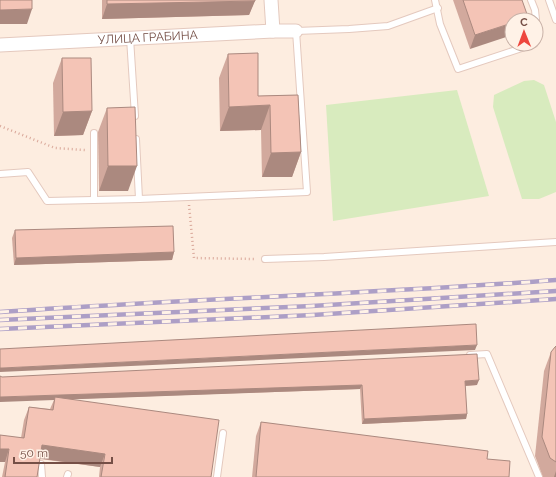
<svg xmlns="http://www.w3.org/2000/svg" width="556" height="477" viewBox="0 0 556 477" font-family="Raleway,sans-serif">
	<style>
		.green { fill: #d8ebbe }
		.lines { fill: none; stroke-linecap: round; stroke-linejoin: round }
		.lane-casing { stroke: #e4c9be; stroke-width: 8 }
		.street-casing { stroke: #e4c9be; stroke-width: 15 }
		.path { stroke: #d9a799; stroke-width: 2.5; stroke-dasharray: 1 3; stroke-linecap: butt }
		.lane { stroke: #fff; stroke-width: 6 }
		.street { stroke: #fff; stroke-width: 13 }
		.rail-casing { stroke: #ad9fc6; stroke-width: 4.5 }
		.rail { stroke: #fff2e7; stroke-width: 3; stroke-dasharray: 9; stroke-linecap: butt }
		.wall { fill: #d2a99d }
		.shaded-wall { fill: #ab897f }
		.building { fill: #f4c4b6; stroke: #ab897f }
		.labels { text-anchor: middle; stroke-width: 3; stroke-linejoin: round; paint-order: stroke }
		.street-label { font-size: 12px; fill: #754f46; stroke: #fff2e7 }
	</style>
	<rect width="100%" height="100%" fill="#fdede0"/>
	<g class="green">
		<polygon points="534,80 544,85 556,122 556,192 539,199 522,199 493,107 494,95 524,81"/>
		<polygon points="457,90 489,196 333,221 326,105"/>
	</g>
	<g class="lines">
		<g class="lane-casing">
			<g id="lane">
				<polyline points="435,0 440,24 458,69 534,44"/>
				<polyline points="531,0 535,10 536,20"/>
				<polyline points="549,0 556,20"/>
				<polyline points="536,25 537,37 536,41"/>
				<polyline points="130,38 135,116"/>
				<polyline points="136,139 139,199"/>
				<polyline points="0,174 28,172 47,201 139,199 307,192 296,31 349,29 388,26 438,8"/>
				<polyline points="94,200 94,133"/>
				<polyline points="265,259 324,257 556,242"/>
				<polyline points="470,355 487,354 539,477"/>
				<polyline points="41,464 42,477"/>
				<polyline points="67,477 68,474"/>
				<polyline points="217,477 223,433"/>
			</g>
		</g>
		<g class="street-casing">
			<g id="street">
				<polyline points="271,0 273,31"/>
				<path id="s1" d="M0,45L273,31H296"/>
			</g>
		</g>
		<g class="path">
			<polyline points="0,126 55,148 85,150"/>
			<polyline points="189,205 194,258 256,259"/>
		</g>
		<use href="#lane" class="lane"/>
		<use href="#street" class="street"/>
		<g class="rail-casing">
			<g id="rail">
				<path d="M0,312C185,299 371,294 556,280"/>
				<polyline points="0,320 312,306 556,291"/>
				<polyline points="0,329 313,315 556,299"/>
			</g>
		</g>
		<use href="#rail" class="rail"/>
	</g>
	<g class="wall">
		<polygon points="102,0 255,0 249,15 102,19"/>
		<polygon points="453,0 522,0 470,49"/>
		<polygon points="228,54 258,96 298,95 301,152 292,177 262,177 261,130 220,131 219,78"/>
		<polygon points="62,58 92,111 83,135 54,136 53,83"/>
		<polygon points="107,108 128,191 99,191 98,132"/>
		<polygon points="15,230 174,252 172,260 14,265 12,238"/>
		<polygon points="556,346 556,477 543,477 535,456 544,371 551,352"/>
		<polygon points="2,377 477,385 465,386 467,414 466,419 362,424 360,389 72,399 211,477 99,477 100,467 40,459 37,477 2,477 5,462 0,462 0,435 21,438 24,420 29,407 50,409 54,400"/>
		<polygon points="261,422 487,459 509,477 252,477 256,436"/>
	</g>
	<g class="shaded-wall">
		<polygon points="255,1 249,15 102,19 107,4"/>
		<polygon points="32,9 27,24 0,24 0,10"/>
		<polygon points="528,17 527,20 520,20"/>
		<polygon points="512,23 512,35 470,49 475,35"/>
		<polygon points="270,105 261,130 220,131 229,107"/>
		<polygon points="92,111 83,135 54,136 63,112"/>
		<polygon points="301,152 292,177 262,177 271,153"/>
		<polygon points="108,166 137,166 128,191 99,191"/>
		<polygon points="174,252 172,260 14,265 16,258"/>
		<polygon points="477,345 475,350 0,372 0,368 2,368"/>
		<polygon points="479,380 477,385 463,386 465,381"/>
		<polygon points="362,385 360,389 54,400 55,397 54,400 0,402 0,397"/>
		<polygon points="467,414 466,419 362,424 364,419"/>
		<polygon points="42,445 105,454 100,467 37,458"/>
		<polygon points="0,449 9,449 5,462 0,462"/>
		<polygon points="556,471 556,477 554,477"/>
	</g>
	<g class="building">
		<polygon points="0,0 32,0 32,9 0,10"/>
		<polygon points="107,0 255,0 255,1 107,4"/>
		<polygon points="463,0 522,0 528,17 520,20 512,20 512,23 475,35"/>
		<polygon points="258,53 258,96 298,95 301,152 271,153 270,105 229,107 228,54"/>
		<polygon points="62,58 91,58 92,111 63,112"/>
		<polygon points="135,107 137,166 108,166 107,108"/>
		<polygon points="173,226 174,252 16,258 15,230"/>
		<polygon points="476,324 477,345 2,368 0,368 0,349"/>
		<polygon points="556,346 556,462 550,458 542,437 551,352 555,347"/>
		<polygon points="477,354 479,380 465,381 467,414 364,419 362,385 0,397 0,376 2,377"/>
		<polygon points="55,397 219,420 211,477 101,477 105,454 42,445 37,477 5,477 9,449 0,449 0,435 24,438 29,407 53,410"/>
		<polygon points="261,422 488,451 487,459 510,461 509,477 256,477"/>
	</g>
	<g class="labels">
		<g class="street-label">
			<text dy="4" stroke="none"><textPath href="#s1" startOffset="148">УЛИЦА ГРАБИНА</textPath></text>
		</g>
	</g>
	<g transform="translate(524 32) rotate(359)"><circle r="19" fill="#fff2e7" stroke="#c8b1a7"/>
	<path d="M0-3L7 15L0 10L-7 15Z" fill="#ee473e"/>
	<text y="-6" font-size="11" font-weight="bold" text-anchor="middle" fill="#754f46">С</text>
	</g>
	<path d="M14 457v6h98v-6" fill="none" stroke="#754f46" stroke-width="2"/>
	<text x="20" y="457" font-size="12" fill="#754f46" stroke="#fff2e7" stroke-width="3" paint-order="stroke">50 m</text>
</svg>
